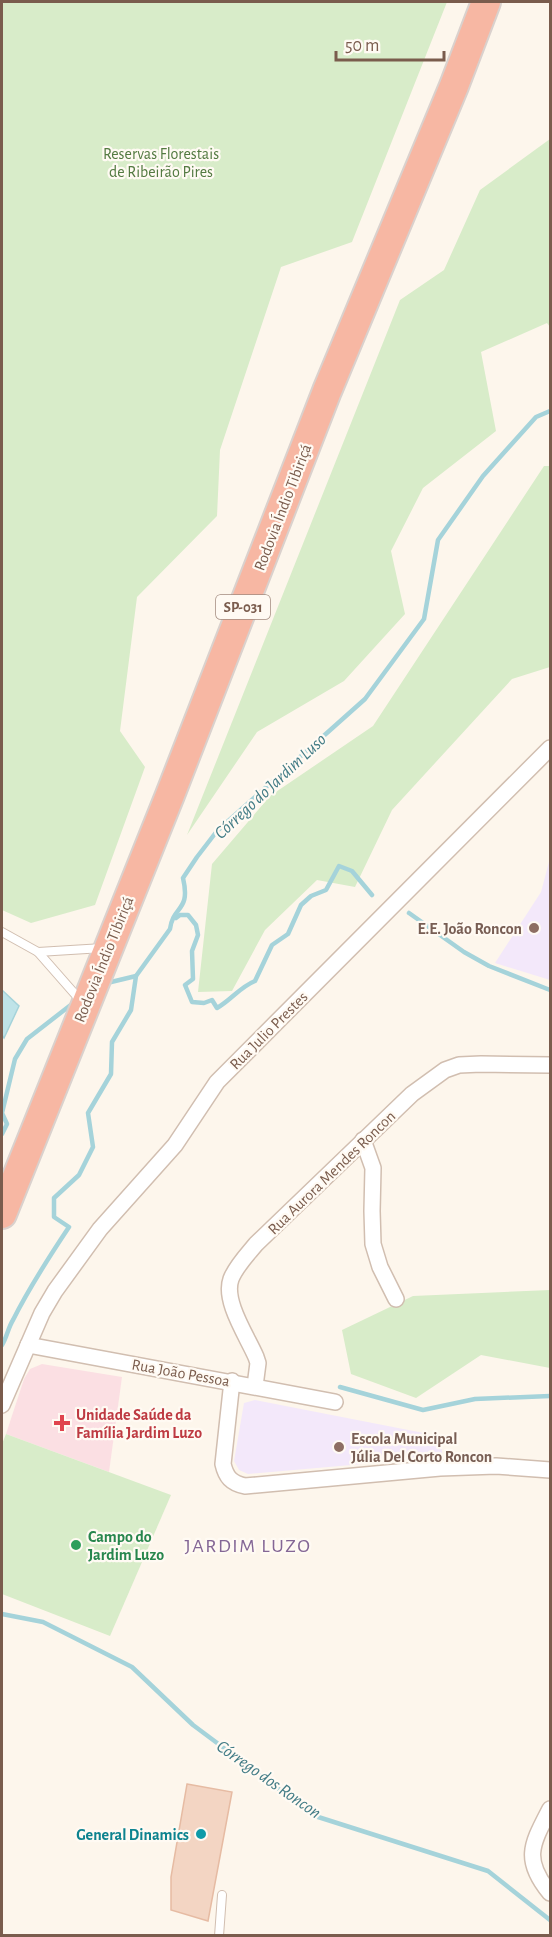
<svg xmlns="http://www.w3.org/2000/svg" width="552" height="1937" viewBox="0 0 552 1937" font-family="'Alegreya Sans',sans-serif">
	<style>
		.education { fill: #f3e8fa }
		.medical { fill: #fbdfe3 }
		.green { fill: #d8ecc9 }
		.water { fill: #bfe3e8; stroke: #a5d3da; stroke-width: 1.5 }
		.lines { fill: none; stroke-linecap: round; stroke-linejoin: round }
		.stream { stroke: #a5d3da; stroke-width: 4.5 }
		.building { fill: #f3d5c3; stroke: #e6bba3; stroke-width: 1.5 }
		.lane-casing { stroke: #d1beb0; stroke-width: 10 }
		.street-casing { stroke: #d1beb0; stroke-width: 18 }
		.highway-casing { stroke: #dad1cd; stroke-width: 32 }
		.lane { stroke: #fff; stroke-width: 8 }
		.street { stroke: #fff; stroke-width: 15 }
		.highway { stroke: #f7b7a3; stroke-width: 28 }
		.education-dot { fill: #8d6e63; stroke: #fffaf3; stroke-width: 2 }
		.health-dot { fill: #e0444e; stroke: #fffaf3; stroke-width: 2 }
		.leisure-dot { fill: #2e9e5b; stroke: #fffaf3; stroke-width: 2 }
		.culture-dot { fill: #0f9aa8; stroke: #fffaf3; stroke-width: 2 }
		.labels { text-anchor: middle; stroke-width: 4.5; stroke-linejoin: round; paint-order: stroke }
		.shield { fill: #fffaf3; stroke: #a28b7f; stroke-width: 1.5 }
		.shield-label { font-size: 15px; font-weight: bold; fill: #7a5c4d }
		.park-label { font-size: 16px; fill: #537a41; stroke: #fffaf3 }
		.street-label { font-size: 16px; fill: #7a5c4d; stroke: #fffaf3 }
		.education-label { font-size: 16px; font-weight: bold; fill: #785e54; stroke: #fffaf3; text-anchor: end }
		.health-label { font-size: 16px; font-weight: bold; fill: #be3a42; stroke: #fffaf3; text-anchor: start }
		.leisure-label { font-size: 16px; font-weight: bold; fill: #27864d; stroke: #fffaf3; text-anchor: start }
		.culture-label { font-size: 16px; font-weight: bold; fill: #0d838f; stroke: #fffaf3; text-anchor: end }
		.water-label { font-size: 18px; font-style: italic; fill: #437c86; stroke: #fffaf3 }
		.quarter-label { font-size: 20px; letter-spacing: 1.5px; fill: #846695; stroke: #fffaf3 }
	</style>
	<rect width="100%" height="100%" fill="#fdf6ec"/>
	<g class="education">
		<polygon points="550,858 550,980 495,963 541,892"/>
		<polygon points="255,1400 439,1436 443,1457 248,1474 239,1470 234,1461 244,1403"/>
	</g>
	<polygon class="medical" points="42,1364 122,1377 109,1472 6,1434 24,1379 30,1369"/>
	<g class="green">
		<polygon points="2,2 447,2 352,242 281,267 220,450 217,516 137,597 120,731 145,767 95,905 31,923 2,910"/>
		<polygon points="550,139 550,327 547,323 481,352 496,431 423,488 391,551 405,614 344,681 257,732 187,835 400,300 444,270 480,190"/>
		<polygon points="544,466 550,466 550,667 512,679 392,810 355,887 317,880 265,930 232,991 198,992 212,864 270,796 373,726"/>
		<polygon points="550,1290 550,1368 481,1355 416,1398 351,1374 342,1330 413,1296"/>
		<polygon points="6,1434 171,1495 110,1636 2,1594 2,1444"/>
	</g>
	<polygon class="water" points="2,990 19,1006 4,1038 2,1035"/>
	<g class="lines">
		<g class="stream">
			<polyline points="409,913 464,952 489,966 550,990"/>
			<path d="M176,918L180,915H188L196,925L198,935L192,951L193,979L185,985L192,1002L204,1003L212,1000L217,1008C231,1000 240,987 255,981L272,945L288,934L301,905L311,896L326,890L339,866L352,871L372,895"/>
			<polyline points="107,983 136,976"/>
			<polyline points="2,1134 7,1124 2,1113 15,1059 27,1039 72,1004"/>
			<path d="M2,1345C7,1337 8,1328 13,1320C29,1288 49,1257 69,1227L54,1217V1198L79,1175L93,1147L88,1113L111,1074L112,1042L131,1010L136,976L170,929C173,905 191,912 183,878L197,857L217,831L365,699L424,619L438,540L483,476L536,417L550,411"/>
			<polyline points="340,1387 423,1410 475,1399 550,1396"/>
			<polyline points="2,1614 43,1622 132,1667 193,1725 315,1816 488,1871 550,1920"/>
		</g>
	</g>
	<polygon class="building" points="187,1784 232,1792 208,1921 171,1910 171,1877"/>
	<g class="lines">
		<g class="lane-casing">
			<g id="lane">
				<polyline points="2,932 38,952 81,1001"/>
				<polyline points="38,952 103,948"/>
				<polyline points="219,1936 222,1895"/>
			</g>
		</g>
		<g class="street-casing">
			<g id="street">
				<polyline points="363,1140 373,1168 372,1211 373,1244 380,1267 396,1299"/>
				<polyline points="28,1345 335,1402"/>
				<path d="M232,1381L223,1464C226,1477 231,1483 245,1486L440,1468L496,1466L550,1470"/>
				<path d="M255,1386L258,1363L256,1357C247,1336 223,1301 231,1279C236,1266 247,1255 256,1244L412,1094L445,1070L459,1065L481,1064L550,1065"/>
				<polyline points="2,1405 42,1313 55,1291 100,1229 175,1145 217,1082 550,748"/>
				<path d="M550,1809C532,1844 522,1859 550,1893"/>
			</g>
		</g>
		<g class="highway-casing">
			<polyline id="highway" points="2,1214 170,795 327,391 454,86 486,2"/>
		</g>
		<use href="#lane" class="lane"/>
		<use href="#street" class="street"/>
		<use href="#highway" class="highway"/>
	</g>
	<g class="education-dot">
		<circle cx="534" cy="928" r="6"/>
		<circle cx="339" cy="1447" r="6"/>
	</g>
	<path class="health-dot" d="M59 1414h6v6h6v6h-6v6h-6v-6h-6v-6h6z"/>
	<circle class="leisure-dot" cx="76" cy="1545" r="6"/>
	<circle class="culture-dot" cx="201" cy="1834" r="6"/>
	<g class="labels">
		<rect class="shield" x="216" y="595" width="54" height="24" rx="4.5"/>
		<g class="shield-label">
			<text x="243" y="612">SP-031</text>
		</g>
		<g class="park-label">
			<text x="161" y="159">Reservas Florestais<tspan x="161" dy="18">de Ribeirão Pires</tspan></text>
		</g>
		<g class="street-label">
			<text transform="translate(282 507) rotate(-69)" y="6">Rodovia Índio Tibiriçá</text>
			<text transform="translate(103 959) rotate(-68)" y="6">Rodovia Índio Tibiriçá</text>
			<text transform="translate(268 1030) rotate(-45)" y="6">Rua Julio Prestes</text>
			<text transform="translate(331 1172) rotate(-44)" y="6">Rua Aurora Mendes Roncon</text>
			<text transform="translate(181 1372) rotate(10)" y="6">Rua João Pessoa</text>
		</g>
		<g class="education-label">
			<text x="522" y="934">E.E. João Roncon</text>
			<text x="351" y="1444" text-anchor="start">Escola Municipal<tspan x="351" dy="18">Júlia Del Corto Roncon</tspan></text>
		</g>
		<g class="health-label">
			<text x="76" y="1420">Unidade Saúde da<tspan x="76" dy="18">Família Jardim Luzo</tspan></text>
		</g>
		<g class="leisure-label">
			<text x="88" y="1542">Campo do<tspan x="88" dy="18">Jardim Luzo</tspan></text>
		</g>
		<g class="culture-label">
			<text x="189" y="1840">General Dinamics</text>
		</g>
		<g class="water-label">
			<text transform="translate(270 786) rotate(-43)" y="6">Córrego do Jardim Luso</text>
			<text transform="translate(269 1779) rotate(35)" y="6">Córrego dos Roncon</text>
		</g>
		<g class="quarter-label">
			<text x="248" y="1552">JARDIM LUZO</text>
		</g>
	</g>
	<rect width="552" height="1937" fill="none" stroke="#7a5c4d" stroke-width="6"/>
	<path d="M336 51v9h108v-9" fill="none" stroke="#7a5c4d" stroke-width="3"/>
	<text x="345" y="51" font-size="18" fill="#7a5c4d" stroke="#fffaf3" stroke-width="4.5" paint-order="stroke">50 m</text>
</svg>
